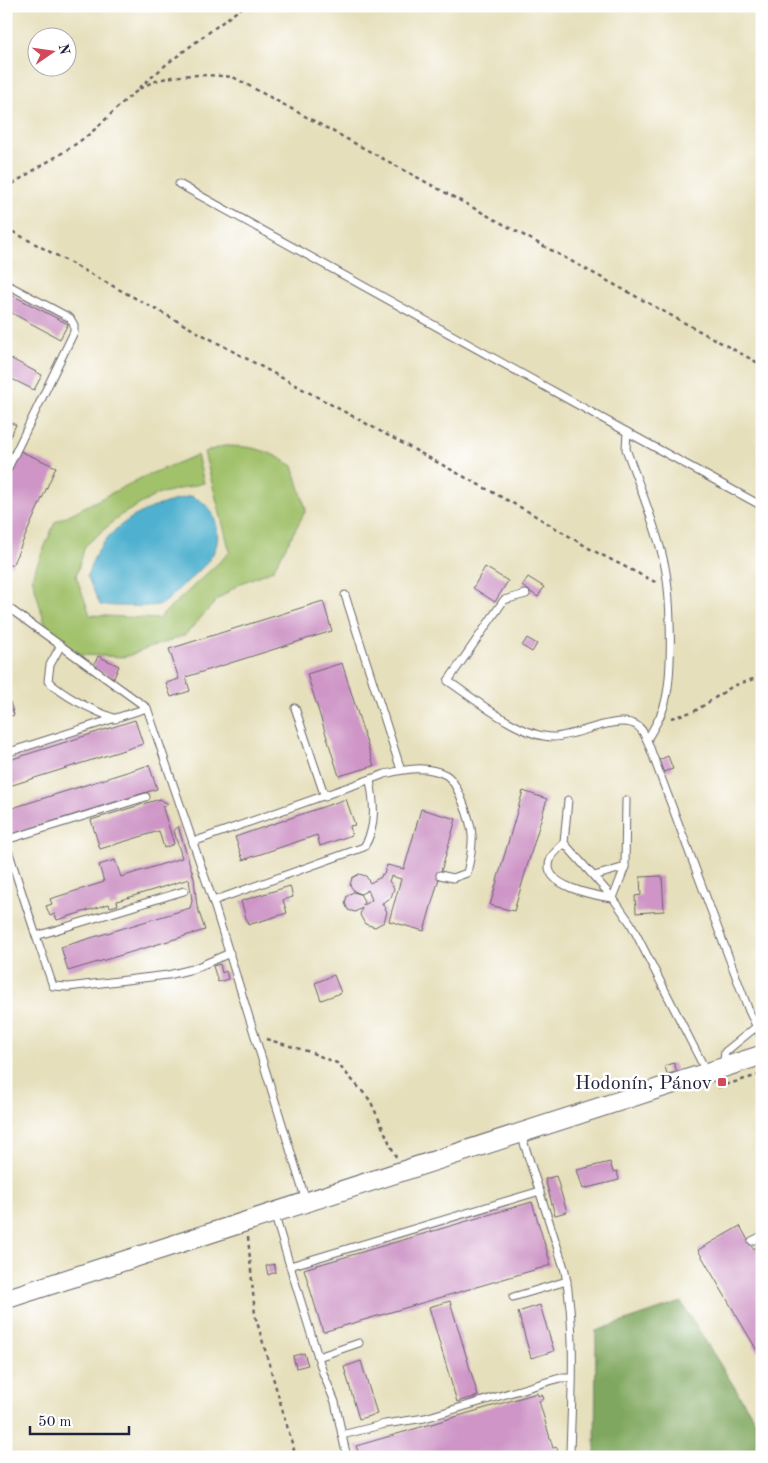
<svg xmlns="http://www.w3.org/2000/svg" width="768" height="1463" viewBox="0 0 768 1463" font-family="'Old Standard TT',serif">
	<style>
		.green { fill: #a1c16a; stroke: #627252 }
		.forest { fill: #80a75e; stroke: #51644c }
		.water { fill: #50b1cf; stroke: #396a85 }
		.building { fill: #ce95c6 }
		.lines { fill: none; stroke-linecap: round; stroke-linejoin: round }
		.lane-casing { stroke: #676468; stroke-width: 9 }
		.secondary-casing { stroke: #676468; stroke-width: 21 }
		.path { stroke: #676468; stroke-width: 2.5; stroke-dasharray: 4 4; stroke-linecap: butt }
		.lane { stroke: #fff; stroke-width: 7 }
		.secondary { stroke: #fff; stroke-width: 19 }
		.poi-dot { fill: #d1495b; stroke: #fff; stroke-width: 2 }
		.labels { text-anchor: middle; stroke-width: 5; stroke-linejoin: round; paint-order: stroke }
		.poi-label { font-size: 20px; fill: #22223b; stroke: #fff; text-anchor: end }
	</style>
	<rect width="100%" height="100%" fill="#fff"/>
	<filter id="ink" filterUnits="userSpaceOnUse"><feTurbulence type="fractalNoise" baseFrequency=".02" numOctaves="2"/><feDisplacementMap in="SourceGraphic" scale="10" xChannelSelector="R" yChannelSelector="G"/><feConvolveMatrix kernelMatrix="1 2 1 2 8 2 1 2 1" color-interpolation-filters="sRGB"/></filter>
	<filter id="wash" filterUnits="userSpaceOnUse"><feTurbulence type="fractalNoise" baseFrequency=".0096" numOctaves="4" result="noise"/><feDisplacementMap in="SourceGraphic" scale="20" xChannelSelector="R" yChannelSelector="G"/><feGaussianBlur stdDeviation="1.12" result="paint"/><feColorMatrix in="noise" values="0 0 0 0 0 0 0 0 0 0 0 0 0 0 0 0 0 1.4 0 .05"/><feComposite in="paint" operator="in"/></filter>
	<g filter="url(#wash)">
		<rect width="100%" height="100%" fill="#e6dfbb"/>
		<path class="green" d="M224,446C254,446 268,450 293,466L306,510L273,570L239,584L217,600L185,635L125,657L80,655L46,628L32,577L55,522L145,476L197,455L204,483L158,494L121,515L85,546L76,576L90,615L158,619L230,552L204,452Z"/>
		<polygon class="forest" points="681,1302 762,1431 762,1457 595,1457 596,1331"/>
		<path class="water" d="M191,496C205,502 212,508 216,523C224,552 203,568 182,586C176,591 169,600 162,604C153,608 111,606 100,605L87,576C103,524 142,508 191,496Z"/>
		<g id="blocks">
			<g class="building">
				<polygon points="6,292 68,324 60,339 6,310"/>
				<polygon points="6,356 42,375 34,390 6,376"/>
				<polygon points="6,420 16,425 8,441 6,440"/>
				<polygon points="20,451 56,467 12,566 6,563 6,481"/>
				<polygon points="485,567 508,581 495,602 473,588"/>
				<polygon points="528,577 544,587 538,597 522,586"/>
				<polygon points="323,601 332,631 186,677 190,691 171,697 166,683 179,679 169,649"/>
				<polygon points="527,638 537,644 532,652 522,646"/>
				<polygon points="98,656 119,666 114,678 93,668"/>
				<polygon points="342,663 374,766 339,776 307,674"/>
				<polygon points="10,702 14,715 6,718 6,703"/>
				<polygon points="135,720 143,744 6,787 6,761"/>
				<polygon points="668,756 673,769 663,772 659,760"/>
				<polygon points="149,765 157,789 12,834 6,810"/>
				<polygon points="523,791 547,799 514,911 490,905"/>
				<polygon points="160,799 168,804 165,807 162,805 174,844 164,848 159,831 100,849 91,820"/>
				<polygon points="346,799 355,825 350,826 352,835 320,846 317,835 243,860 235,837"/>
				<polygon points="421,809 456,819 424,931 389,921 401,879 391,876 389,881 394,888 391,898 382,903 387,912 384,922 375,927 365,924 360,915 362,908 355,912 348,910 345,903 347,896 353,892 360,894 364,901 363,905 372,900 368,890 361,894 354,891 350,885 352,878 359,874 366,876 370,883 381,877 382,874 384,874 387,865 404,869"/>
				<polygon points="178,826 194,878 197,906 205,930 68,971 61,947 190,908 192,901 189,879 117,901 118,905 110,907 109,904 57,920 55,914 50,916 46,906 52,904 50,899 104,882 99,865 115,860 121,877 182,858 174,831"/>
				<polygon points="662,876 664,911 636,913 635,896 641,895 640,877"/>
				<polygon points="290,886 293,897 283,900 287,913 248,925 241,901"/>
				<polygon points="220,964 222,973 226,971 228,979 218,982 213,966"/>
				<polygon points="334,975 341,993 321,1000 315,983"/>
				<polygon points="674,1063 677,1072 667,1074 665,1066"/>
				<polygon points="610,1162 613,1172 617,1171 619,1180 583,1189 577,1170"/>
				<polygon points="556,1176 567,1212 555,1215 545,1179"/>
				<polygon points="532,1202 551,1265 323,1332 304,1269"/>
				<polygon points="740,1226 753,1249 762,1244 762,1359 698,1250"/>
				<polygon points="274,1264 276,1272 268,1275 266,1266"/>
				<polygon points="450,1301 478,1396 457,1402 429,1307"/>
				<polygon points="540,1305 554,1351 531,1358 518,1312"/>
				<polygon points="304,1353 308,1365 296,1368 293,1356"/>
				<polygon points="361,1361 377,1414 359,1419 344,1367"/>
				<polygon points="537,1393 538,1396 542,1394 544,1399 539,1401 553,1448 557,1447 558,1453 554,1454 555,1456 360,1457 356,1446"/>
			</g>
		</g>
	</g>
	<g filter="url(#ink)">
		<use href="#blocks" fill-opacity="0" stroke="#676468" stroke-width="1"/>
		<g class="lines">
			<g class="lane-casing">
				<g id="lane">
					<polyline points="179,184 627,432"/>
					<polyline points="6,284 70,318 74,325 74,332 6,472"/>
					<path d="M762,506L627,432L626,449C639,485 654,521 663,558C671,588 674,675 664,706C661,717 653,729 647,740L749,1011L762,1038"/>
					<path d="M526,594L504,600L448,681C475,699 520,737 553,737C575,737 616,714 636,725C642,728 644,734 647,740"/>
					<polyline points="345,595 401,770"/>
					<polyline points="6,606 147,708 213,901 306,1201"/>
					<path d="M61,645L50,665L48,681C66,698 92,710 116,719"/>
					<polyline points="295,708 325,797"/>
					<polyline points="6,753 147,708"/>
					<polyline points="568,800 564,843 613,898 631,924 706,1071"/>
					<polyline points="6,840 146,797"/>
					<path d="M193,842L385,774C405,769 427,765 446,775C458,782 471,822 472,835C473,848 470,860 467,873L453,878L440,875"/>
					<path d="M564,843C560,848 553,853 551,858C537,886 597,896 613,898L625,867"/>
					<polyline points="6,844 36,936 184,891"/>
					<polyline points="594,876 625,867 626,800"/>
					<path d="M213,901L364,847C377,827 374,802 370,780"/>
					<polyline points="36,936 53,986 68,987 168,975 193,969 230,953"/>
					<polyline points="723,1067 725,1052 756,1027"/>
					<path d="M521,1134L565,1271C576,1330 572,1392 570,1452L567,1457"/>
					<polyline points="274,1213 290,1266"/>
					<polyline points="752,1241 762,1236"/>
					<polyline points="513,1297 567,1281"/>
					<polyline points="318,1357 359,1343"/>
					<polyline points="342,1435 335,1402 323,1373 290,1266 540,1191"/>
					<polyline points="347,1457 342,1435 385,1424 425,1418 560,1378 572,1378"/>
				</g>
			</g>
			<g class="secondary-casing">
				<polyline id="secondary" points="6,1299 762,1055"/>
			</g>
			<g class="path">
				<polyline points="139,88 168,63 244,6"/>
				<path d="M6,189C30,171 56,158 80,141C101,127 116,106 137,91C161,72 204,74 233,77L762,365"/>
				<polyline points="6,228 529,512 592,550 657,583"/>
				<polyline points="671,718 695,711 733,686 762,676"/>
				<polyline points="266,1039 307,1051 337,1063 370,1100 396,1157"/>
				<polyline points="718,1087 762,1074"/>
				<polyline points="248,1237 255,1315 296,1457"/>
			</g>
			<use href="#lane" class="lane"/>
			<use href="#secondary" class="secondary"/>
		</g>
	</g>
	<rect class="poi-dot" x="717" y="1077" width="10" height="10" rx="2.5"/>
	<g class="labels">
		<g class="poi-label">
			<text x="712" y="1089">Hodonín, Pánov</text>
		</g>
	</g>
	<rect width="768" height="1463" fill="none" stroke="#fff" stroke-width="25"/>
	<g transform="translate(52 52) rotate(77)"><circle r="24" fill="#ffffff" stroke="#a7a7b1"/>
	<path d="M0-4L9 19L0 12L-9 19Z" fill="#d1495b"/>
	<text y="-8" font-size="14" font-weight="bold" text-anchor="middle" fill="#22223b">N</text>
	</g>
	<path d="M30 1426v8h99v-8" fill="none" stroke="#22223b" stroke-width="2.5"/>
	<text x="38" y="1426" font-size="15" fill="#22223b" stroke="#ffffff" stroke-width="4" paint-order="stroke">50 m</text>
</svg>
